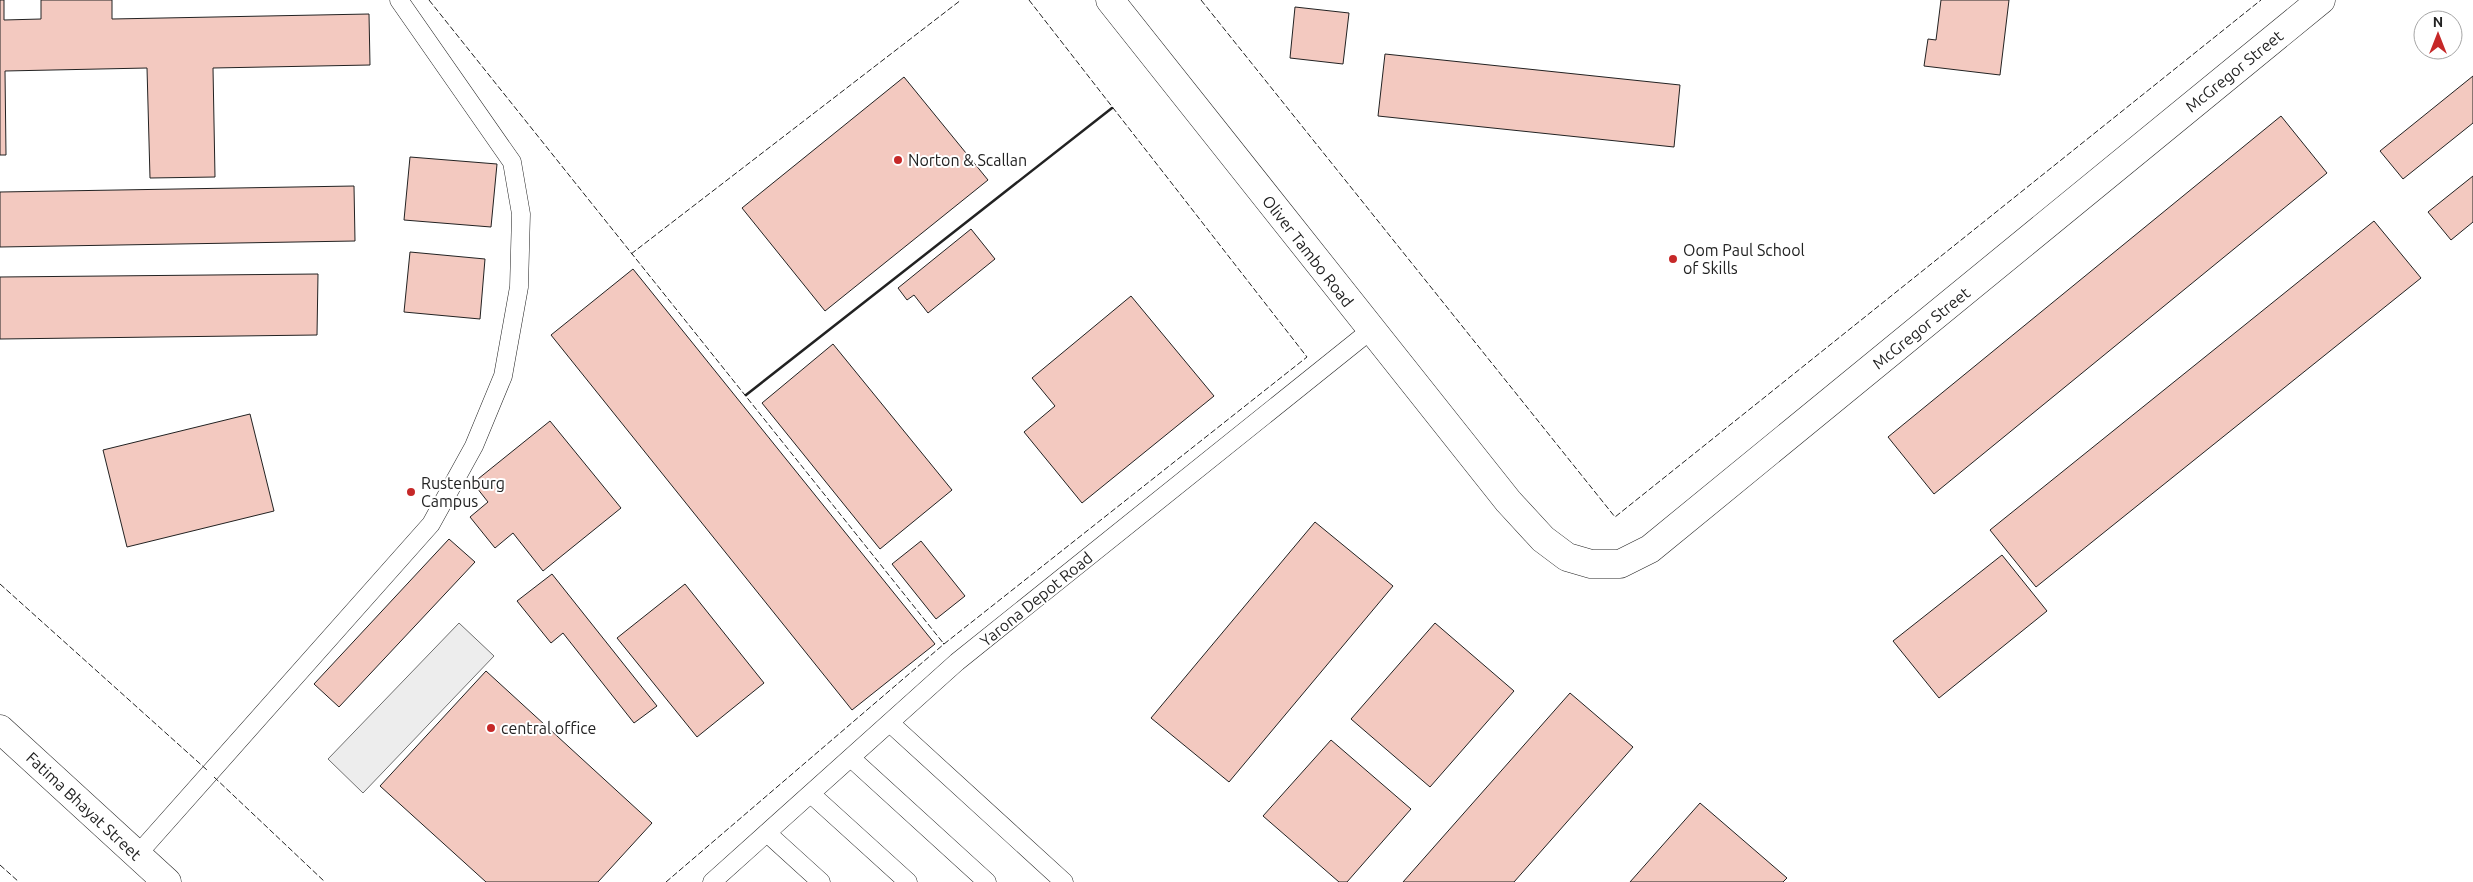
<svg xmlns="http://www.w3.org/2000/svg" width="2473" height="882" viewBox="0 0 2473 882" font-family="Ubuntu,sans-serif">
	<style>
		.parking { fill: #ededed; stroke: #6f6f6f }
		.building { fill: #f3c9c0; stroke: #222 }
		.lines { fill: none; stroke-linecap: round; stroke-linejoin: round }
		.lane-casing { stroke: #222; stroke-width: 19 }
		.street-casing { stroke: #222; stroke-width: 29 }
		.secondary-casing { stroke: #222; stroke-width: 29 }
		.lane { stroke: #fff; stroke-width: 18 }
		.street { stroke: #fff; stroke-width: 28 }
		.secondary { stroke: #fff; stroke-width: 28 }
		.fence { stroke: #222; stroke-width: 1; stroke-dasharray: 6 2.5; stroke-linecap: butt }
		.wall { stroke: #222; stroke-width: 2.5 }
		.poi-dot { fill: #c62828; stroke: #fff; stroke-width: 2 }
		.labels { text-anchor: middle; stroke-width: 4; stroke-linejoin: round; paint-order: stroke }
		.street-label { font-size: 16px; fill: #222; stroke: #fff }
		.poi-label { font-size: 16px; fill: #222; stroke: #fff; text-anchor: start }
	</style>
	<rect width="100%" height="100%" fill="#fff"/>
	<polygon class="parking" points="459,623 494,656 363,793 328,759"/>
	<g class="building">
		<polygon points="0,0 4,0 4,20 41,19 41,0 112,0 112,19 369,14 370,65 213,68 215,177 150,178 147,68 5,71 6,155 0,155"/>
		<polygon points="1941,0 2009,0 2000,75 1924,66 1928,39 1936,40"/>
		<polygon points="1295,7 1349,13 1343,64 1290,58"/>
		<polygon points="1385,54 1680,85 1674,147 1378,116"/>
		<polygon points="2473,76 2473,123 2403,179 2380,151"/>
		<polygon points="904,77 988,180 825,311 742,208"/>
		<polygon points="2281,116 2327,173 1934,494 1888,437"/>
		<polygon points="410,157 497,164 491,227 404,220"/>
		<polygon points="2473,176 2473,222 2451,240 2428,212"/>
		<polygon points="354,186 355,241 0,247 0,192"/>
		<polygon points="2374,221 2421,278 2036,587 1990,530"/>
		<polygon points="971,229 995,259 928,313 914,295 907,300 898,288"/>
		<polygon points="410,252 485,259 480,319 404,312"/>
		<polygon points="633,269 935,644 852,710 551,335"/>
		<polygon points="318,274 317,335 0,339 0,277"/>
		<polygon points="1131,296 1214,396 1082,503 1024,432 1055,406 1032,378"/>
		<polygon points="833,344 952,490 880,549 762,403"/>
		<polygon points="250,414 274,511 127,547 103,450"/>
		<polygon points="550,421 621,508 543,571 513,533 495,548 470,517 488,502 473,483"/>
		<polygon points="1315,522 1393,586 1229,782 1151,718"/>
		<polygon points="449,539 475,562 339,707 314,684"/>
		<polygon points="921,541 965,596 936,619 892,564"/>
		<polygon points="2002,555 2047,611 1939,698 1893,641"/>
		<polygon points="552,574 657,706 634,723 563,633 551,643 517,601"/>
		<polygon points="685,584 764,683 697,737 617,638"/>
		<polygon points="1435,623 1514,691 1430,787 1351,719"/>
		<polygon points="486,671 652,823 598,882 486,882 380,786"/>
		<polygon points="1570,693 1633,747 1514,882 1403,882"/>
		<polygon points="1331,740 1411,809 1347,882 1339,882 1263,816"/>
		<polygon points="1700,803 1787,878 1783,882 1630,882"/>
	</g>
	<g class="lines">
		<g class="lane-casing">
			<g id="lane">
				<polyline points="890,723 1064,882"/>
				<polyline points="851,758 987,882"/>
				<polyline points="811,794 908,882"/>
				<polyline points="767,833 821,882"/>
				<polyline points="137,855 431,524 474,446 503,376 519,287 521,214 512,162 399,0"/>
				<polyline points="712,882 957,662 1371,330"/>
			</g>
		</g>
		<g class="street-casing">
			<polyline id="street" points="1110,0 1508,501 1543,539 1567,557 1591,564 1620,564 1650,549 2321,0"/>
		</g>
		<g class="secondary-casing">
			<polyline id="secondary" points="0,729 167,882"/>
		</g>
		<use href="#lane" class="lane"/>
		<use href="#street" class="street"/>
		<use href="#secondary" class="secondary"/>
		<g class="fence">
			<polyline points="429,0 944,644 1307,357 1029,0"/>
			<polyline points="1201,0 1615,517 2261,0"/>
			<polyline points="631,254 961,0"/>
			<polyline points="0,584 207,770"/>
			<polyline points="214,777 325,882"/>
			<polyline points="0,865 19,882"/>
			<polyline points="666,882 944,644 943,643"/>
		</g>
		<polyline class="wall" points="746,395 1112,108"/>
	</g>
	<g class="poi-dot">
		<circle cx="898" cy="160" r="5"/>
		<circle cx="1673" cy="259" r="5"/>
		<circle cx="411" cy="492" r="5"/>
		<circle cx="491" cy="728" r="5"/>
	</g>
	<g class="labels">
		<g class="street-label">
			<text transform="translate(2234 71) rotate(-39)" y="6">McGregor Street</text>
			<text transform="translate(1308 251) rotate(52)" y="6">Oliver Tambo Road</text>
			<text transform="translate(1921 328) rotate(-39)" y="6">McGregor Street</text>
			<text transform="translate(1036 599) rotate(-39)" y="6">Yarona Depot Road</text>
			<text transform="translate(84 806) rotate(43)" y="6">Fatima Bhayat Street</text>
		</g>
		<g class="poi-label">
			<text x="908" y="166">Norton &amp; Scallan</text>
			<text x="1683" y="256">Oom Paul School<tspan x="1683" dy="18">of Skills</tspan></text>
			<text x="421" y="489">Rustenburg<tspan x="421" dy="18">Campus</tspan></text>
			<text x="501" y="734">central office</text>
		</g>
	</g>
	<g transform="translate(2438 35)"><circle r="24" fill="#ffffff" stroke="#a7a7a7"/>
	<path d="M0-4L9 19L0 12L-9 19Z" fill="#c62828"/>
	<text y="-8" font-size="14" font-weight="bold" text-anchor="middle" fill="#222222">N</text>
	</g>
</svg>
